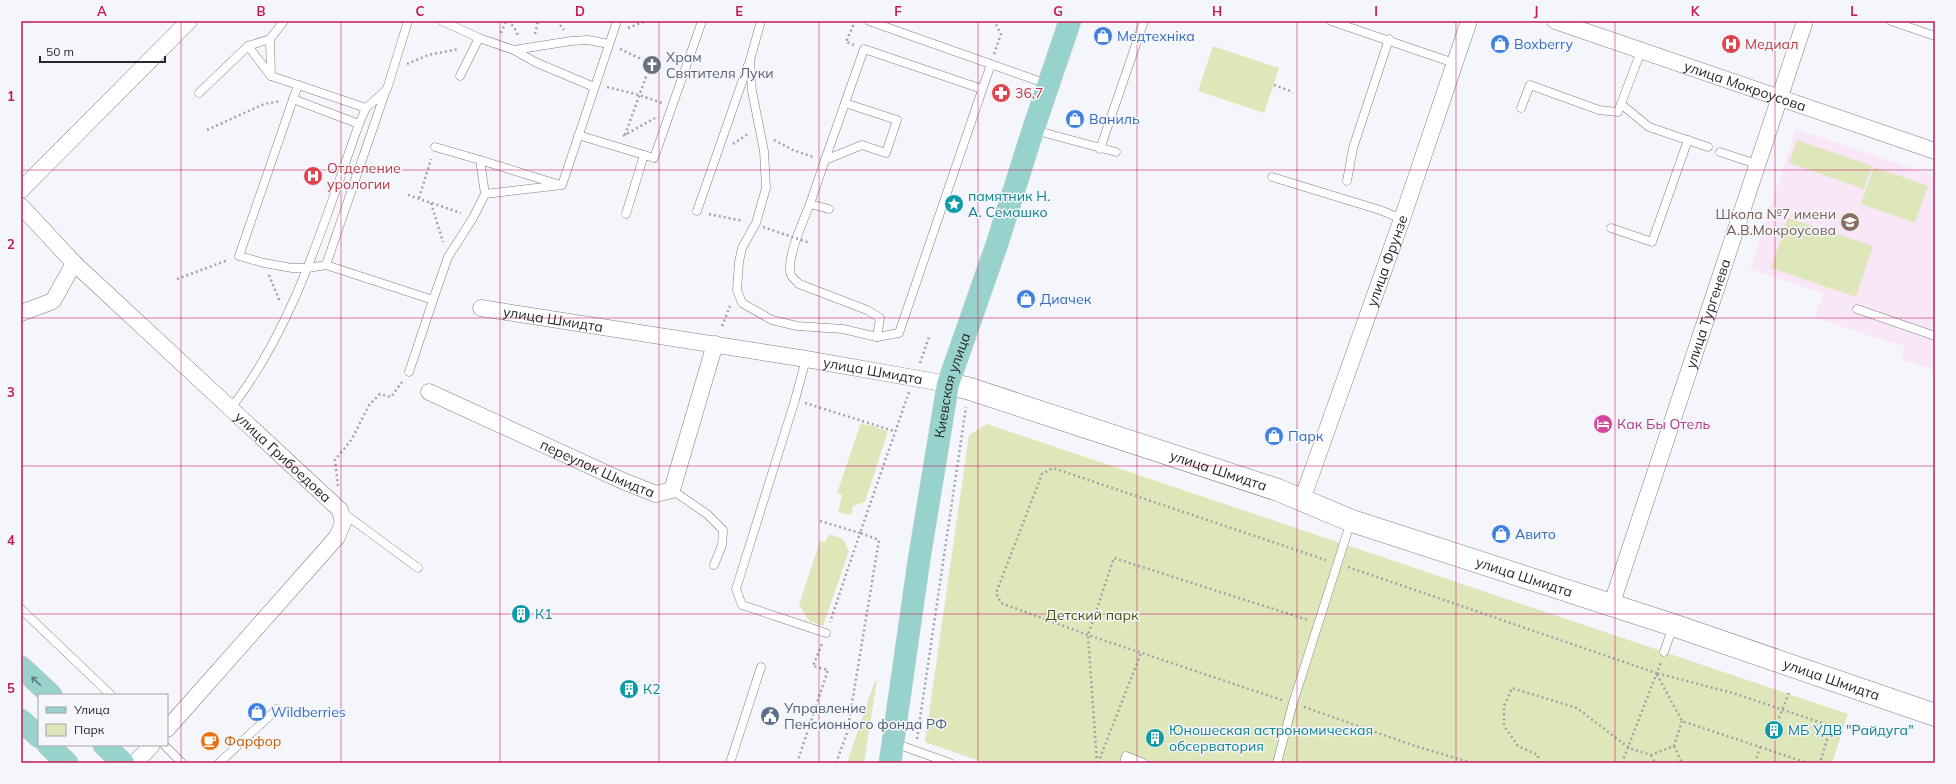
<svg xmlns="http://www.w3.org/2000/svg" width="1956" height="784" viewBox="0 0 1956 784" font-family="Mulish,sans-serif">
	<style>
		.education { fill: #f9e6f6 }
		.green { fill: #dee7b9 }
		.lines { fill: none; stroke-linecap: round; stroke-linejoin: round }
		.lane-casing { stroke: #7d7f83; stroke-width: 9 }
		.street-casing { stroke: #7d7f83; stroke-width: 17 }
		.secondary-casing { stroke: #7d7f83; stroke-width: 23 }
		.primary-casing { stroke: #d4d4d4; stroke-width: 23 }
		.path { stroke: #a3a4a8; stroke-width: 2.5; stroke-dasharray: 2 3; stroke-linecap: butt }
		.lane { stroke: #fff; stroke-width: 8 }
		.street { stroke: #fff; stroke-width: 16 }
		.secondary { stroke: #fff; stroke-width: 22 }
		.primary { stroke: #97d3cc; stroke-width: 22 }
		.path-bridge { stroke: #a3a4a8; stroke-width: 2.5; stroke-dasharray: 2 3; stroke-linecap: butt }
		.oneway { stroke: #5f7e7b }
		.grid { fill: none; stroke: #c2185b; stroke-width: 1; stroke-opacity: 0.55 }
		.labels { text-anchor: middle; stroke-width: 3; stroke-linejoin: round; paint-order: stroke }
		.shop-label { font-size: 14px; fill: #366cbe; stroke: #f5f6fc; text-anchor: start }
		.health-label { font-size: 14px; fill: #be3a42; stroke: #f5f6fc; text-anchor: start }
		.worship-label { font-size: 14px; fill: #5b616d; stroke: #f5f6fc; text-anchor: start }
		.street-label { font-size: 14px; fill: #27282a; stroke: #f5f6fc }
		.culture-label { font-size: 14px; fill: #0d838f; stroke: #f5f6fc; text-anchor: start }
		.education-label { font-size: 14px; fill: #785e54; stroke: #f5f6fc; text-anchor: end }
		.hotel-label { font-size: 14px; fill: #b23c85; stroke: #f5f6fc; text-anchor: start }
		.park-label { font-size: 14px; fill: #4b540a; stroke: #f5f6fc }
		.service-label { font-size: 14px; fill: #4e5e75; stroke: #f5f6fc; text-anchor: start }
		.food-label { font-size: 14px; fill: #c56008; stroke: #f5f6fc; text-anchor: start }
		.neatline { fill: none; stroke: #c2185b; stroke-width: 1.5 }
		.grid-label { font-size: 13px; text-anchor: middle; font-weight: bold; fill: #c2185b }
	</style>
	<rect width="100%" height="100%" fill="#f5f6fc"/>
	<polygon class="education" points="1796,129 1935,176 1935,370 1902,360 1905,346 1860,333 1815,317 1823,294 1750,269"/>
	<g class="green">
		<polygon points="1213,46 1279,68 1264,113 1198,91"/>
		<polygon points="1797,140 1872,166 1864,189 1789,163"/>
		<polygon points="1874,167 1928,186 1915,223 1861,204"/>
		<polygon points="1788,218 1873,246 1856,297 1771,268"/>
		<polygon points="861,423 888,431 865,502 853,506 851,515 838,512 842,495 837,493"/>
		<polygon points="987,424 1848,714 1832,763 985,763 925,742 969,435"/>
		<polygon points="830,534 843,539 849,551 823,626 809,621 799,605 820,541 824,543"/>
		<polygon points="877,680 864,763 847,763 874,683"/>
	</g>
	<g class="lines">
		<g class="lane-casing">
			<g id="lane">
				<polyline points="442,21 479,38 514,50 571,41 588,40 609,44"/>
				<polyline points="761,21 750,60 752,91 764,151 766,188 756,223 742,248 739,262 737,290 742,303 772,320 797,326 843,329 877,337 899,333 991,64"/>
				<polyline points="869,21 1047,84"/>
				<polyline points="1331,21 1454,63"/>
				<polyline points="1891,21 1935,36"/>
				<polyline points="248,46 270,39"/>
				<polyline points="514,50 535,62 594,87"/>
				<polyline points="271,76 270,39 284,21"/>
				<polyline points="460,76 479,38"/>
				<polyline points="199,93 248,46 271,76 298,85"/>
				<polyline points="293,99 359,124"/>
				<polyline points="1621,104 1649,127 1708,147"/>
				<polyline points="366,108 298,85 239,256 264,263 292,268 308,268 326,265 433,300 448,257 473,218 485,194 562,185 617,21"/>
				<polyline points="1521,108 1530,85 1599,110 1618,112 1641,51"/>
				<polyline points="1034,130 1116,152"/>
				<polyline points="578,135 654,158 702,21"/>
				<polyline points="435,147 480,160 485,194"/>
				<polyline points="1100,149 1144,21"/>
				<polyline points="1720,152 1756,164"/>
				<polyline points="480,160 557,184"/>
				<polyline points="825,160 845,103"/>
				<polyline points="1272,177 1380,210 1402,219"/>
				<polyline points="1347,181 1353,148 1389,39"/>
				<polyline points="810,204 825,160 862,145 886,153 897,120 845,103 864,49 982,89"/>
				<path d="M829,209L810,204C804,219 785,260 791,275C792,278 797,281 799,284L867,310L880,318L877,337"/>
				<polyline points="697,211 748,65"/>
				<polyline points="626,214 644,155"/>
				<polyline points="1611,228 1652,242 1688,140"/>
				<polyline points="326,265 386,90"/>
				<polyline points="1857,309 1935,336"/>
				<polyline points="806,359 795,400 736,589 742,605 826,633"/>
				<polyline points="409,372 433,300"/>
				<path d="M231,408C295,326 324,221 359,124L366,108L387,89L408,21"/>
				<polyline points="672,490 707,514 723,530 722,545 714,565"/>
				<polyline points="342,512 418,568"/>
				<polyline points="21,609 111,695"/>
				<polyline points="1664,652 1673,626"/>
				<polyline points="894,743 950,763"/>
				<polyline points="164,745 182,763"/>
				<polyline points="219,763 277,709"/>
				<polyline points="730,763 761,667"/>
				<polyline points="1124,763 1126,756 1143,763"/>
				<polyline points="1277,763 1293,703 1351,521"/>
			</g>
		</g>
		<g class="street-casing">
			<g id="street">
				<path id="s1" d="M1555,21L1935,151"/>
				<polyline points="21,190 189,21"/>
				<path id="s2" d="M21,206L74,263L340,510L343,523L337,537L167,729"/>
				<path id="s3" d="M481,308L806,359L948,384"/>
				<polyline points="21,313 53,301 74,263"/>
				<path id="s4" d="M429,392L623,481L656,494L672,490L715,344"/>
				<path id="s5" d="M1302,500L1402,219L1469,21"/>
				<path id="s6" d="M1611,606L1805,21"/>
				<polyline points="135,763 152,745"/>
			</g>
		</g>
		<g class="secondary-casing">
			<g id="secondary">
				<path id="s7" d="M948,384L967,388L1278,490L1352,521L1673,625L1935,715"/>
			</g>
		</g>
		<g class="primary-casing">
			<g id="primary">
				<polyline points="21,667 51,695"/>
				<polyline points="21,720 39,737"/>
				<polyline points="48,745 67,763"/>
				<polyline points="104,745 123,763"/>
				<path id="s8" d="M890,763L919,560L948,384L997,244L1033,130L1070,21"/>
			</g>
		</g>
		<g class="path">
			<polyline points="508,21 514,27 519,37"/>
			<polyline points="557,21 564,30"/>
			<polyline points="628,28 646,21"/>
			<polyline points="501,33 506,21"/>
			<polyline points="535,34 538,21"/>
			<polyline points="854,45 846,42 855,21"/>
			<polyline points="620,49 641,59"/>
			<polyline points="994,54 1001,34 994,21"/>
			<polyline points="407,64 428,55 459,49"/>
			<polyline points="1274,85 1293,92"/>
			<polyline points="607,87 639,95 662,103"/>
			<polyline points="207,130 264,104 281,101"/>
			<polyline points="625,135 647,74"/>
			<polyline points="623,136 655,118"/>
			<polyline points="774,140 793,150 813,157"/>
			<polyline points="733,144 748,134"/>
			<polyline points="408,195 461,213"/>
			<polyline points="419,198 431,159"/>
			<polyline points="431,203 443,242"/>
			<polyline points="709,214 743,221"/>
			<polyline points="269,275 280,302"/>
			<polyline points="177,279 228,260"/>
			<polyline points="722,326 730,306"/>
			<polyline points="920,363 929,337"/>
			<polyline points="805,403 894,431"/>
			<polyline points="338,486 335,460 352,439 369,405 380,394 391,397 402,382"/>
			<polyline points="820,521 860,533 830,622"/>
			<polyline points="1348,567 1656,673"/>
			<polyline points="1282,700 1088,635 1001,603 996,593 1042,474 1053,468 1326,560"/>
			<polyline points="1304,707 1415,746 1472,763"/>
			<polyline points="1779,718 1790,690"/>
			<polyline points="917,739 966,407"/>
			<polyline points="1674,746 1682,763"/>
			<polyline points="1760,747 1807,763"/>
			<polyline points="1651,755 1655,763"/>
			<polyline points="797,763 828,670 813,666 822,644"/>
			<polyline points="836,763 847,733 879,540 860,533 909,392"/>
			<polyline points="1097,763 1088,635 1114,558 1308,620"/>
			<polyline points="1098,763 1141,653"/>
			<polyline points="1538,763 1538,755 1518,746 1504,726 1504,706 1512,688 1577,708 1629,748 1651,755 1674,746 1682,721"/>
			<polyline points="1622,763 1661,662"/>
			<polyline points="1755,763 1760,747 1682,721 1656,673 1733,693 1831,726 1820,763"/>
		</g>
		<use href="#lane" class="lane"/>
		<use href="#street" class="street"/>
		<use href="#secondary" class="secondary"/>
		<use href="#primary" class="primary"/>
		<polyline class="path-bridge" points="763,227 810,243"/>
	</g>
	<defs><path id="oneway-shaft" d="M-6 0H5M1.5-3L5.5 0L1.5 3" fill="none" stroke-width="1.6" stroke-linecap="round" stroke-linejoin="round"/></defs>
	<use class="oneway" href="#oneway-shaft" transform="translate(36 681) rotate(-137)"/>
	<path class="grid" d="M181,21V763M341,21V763M500,21V763M659,21V763M819,21V763M978,21V763M1137,21V763M1297,21V763M1456,21V763M1615,21V763M1775,21V763M21,170H1935M21,318H1935M21,466H1935M21,614H1935"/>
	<defs>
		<g id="shop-disc" transform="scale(1)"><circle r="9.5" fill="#3f7fe0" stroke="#f5f6fc"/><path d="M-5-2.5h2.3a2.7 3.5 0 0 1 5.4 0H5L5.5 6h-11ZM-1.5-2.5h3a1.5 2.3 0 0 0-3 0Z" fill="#fff"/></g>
		<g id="hospital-disc" transform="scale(1)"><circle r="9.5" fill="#e0444e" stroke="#f5f6fc"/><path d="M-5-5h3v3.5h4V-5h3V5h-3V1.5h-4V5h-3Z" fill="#fff"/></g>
		<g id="church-disc" transform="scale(1)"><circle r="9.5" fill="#6b7280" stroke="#f5f6fc"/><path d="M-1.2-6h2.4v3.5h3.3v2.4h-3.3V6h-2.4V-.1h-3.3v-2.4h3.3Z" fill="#fff"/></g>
		<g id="pharmacy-disc" transform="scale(1)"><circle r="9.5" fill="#e0444e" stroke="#f5f6fc"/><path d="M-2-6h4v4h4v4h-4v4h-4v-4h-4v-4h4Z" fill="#fff"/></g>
		<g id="sight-disc" transform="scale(1)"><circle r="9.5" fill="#0f9aa8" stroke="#f5f6fc"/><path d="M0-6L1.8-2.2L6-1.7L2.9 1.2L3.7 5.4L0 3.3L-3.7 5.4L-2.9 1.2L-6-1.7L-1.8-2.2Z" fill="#fff"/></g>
		<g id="school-disc" transform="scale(1)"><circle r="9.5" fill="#8d6e63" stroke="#f5f6fc"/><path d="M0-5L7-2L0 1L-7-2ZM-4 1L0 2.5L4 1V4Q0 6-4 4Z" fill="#fff"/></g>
		<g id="hotel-disc" transform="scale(1)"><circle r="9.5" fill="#d1479c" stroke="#f5f6fc"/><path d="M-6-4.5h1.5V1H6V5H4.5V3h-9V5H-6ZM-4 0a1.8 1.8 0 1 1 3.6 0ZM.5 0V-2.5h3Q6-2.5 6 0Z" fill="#fff"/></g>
		<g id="building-disc" transform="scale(1)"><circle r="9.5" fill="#0f9aa8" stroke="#f5f6fc"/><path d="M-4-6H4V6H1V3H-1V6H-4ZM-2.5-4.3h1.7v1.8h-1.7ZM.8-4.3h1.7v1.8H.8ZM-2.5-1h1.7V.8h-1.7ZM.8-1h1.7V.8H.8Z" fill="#fff"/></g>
		<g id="civic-disc" transform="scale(1)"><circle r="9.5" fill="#5c6f8a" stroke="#f5f6fc"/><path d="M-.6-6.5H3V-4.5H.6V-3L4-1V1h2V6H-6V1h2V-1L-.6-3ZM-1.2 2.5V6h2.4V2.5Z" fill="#fff"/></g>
		<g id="cafe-disc" transform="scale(1)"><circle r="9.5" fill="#e8710a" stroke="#f5f6fc"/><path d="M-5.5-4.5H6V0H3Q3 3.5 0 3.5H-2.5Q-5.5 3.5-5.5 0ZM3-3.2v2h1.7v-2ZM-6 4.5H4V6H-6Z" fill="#fff"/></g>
	</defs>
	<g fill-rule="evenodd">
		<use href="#shop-disc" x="1103" y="36"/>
		<use href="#shop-disc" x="1500" y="44"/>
		<use href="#hospital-disc" x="1731" y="44"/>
		<use href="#church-disc" x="652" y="65"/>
		<use href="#pharmacy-disc" x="1001" y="93"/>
		<use href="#shop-disc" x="1075" y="119"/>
		<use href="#hospital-disc" x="313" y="176"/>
		<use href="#sight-disc" x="954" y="204"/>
		<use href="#school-disc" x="1850" y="222"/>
		<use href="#shop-disc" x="1026" y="299"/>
		<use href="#hotel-disc" x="1603" y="424"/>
		<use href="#shop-disc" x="1274" y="436"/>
		<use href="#shop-disc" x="1501" y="534"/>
		<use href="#building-disc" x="521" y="614"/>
		<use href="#building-disc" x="629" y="689"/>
		<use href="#shop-disc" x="257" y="712"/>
		<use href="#civic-disc" x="770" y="716"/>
		<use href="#building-disc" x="1774" y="730"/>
		<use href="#building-disc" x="1155" y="738"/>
		<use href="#cafe-disc" x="210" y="741"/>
	</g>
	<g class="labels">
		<g class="shop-label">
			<text x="1117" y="41">Медтехніка</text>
			<text x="1514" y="49">Boxberry</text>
			<text x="1089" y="124">Ваниль</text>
			<text x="1040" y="304">Диачек</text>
			<text x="1288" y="441">Парк</text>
			<text x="1515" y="539">Авито</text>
			<text x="271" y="717">Wildberries</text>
		</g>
		<g class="health-label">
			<text x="1745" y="49">Медиал</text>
			<text x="1015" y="98">36,7</text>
			<text x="327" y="173">Отделение<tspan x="327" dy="16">урологии</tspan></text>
		</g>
		<g class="worship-label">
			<text x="666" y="62">Храм<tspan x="666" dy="16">Святителя Луки</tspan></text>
		</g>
		<g class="street-label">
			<text dy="5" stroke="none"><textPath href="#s1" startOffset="201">улица Мокроусова</textPath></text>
			<text dy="5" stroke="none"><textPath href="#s5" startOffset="254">улица Фрунзе</textPath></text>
			<text dy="5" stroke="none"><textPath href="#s6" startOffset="308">улица Тургенева</textPath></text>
			<text dy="5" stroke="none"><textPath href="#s3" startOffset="73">улица Шмидта</textPath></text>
			<text dy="5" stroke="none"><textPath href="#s3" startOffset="397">улица Шмидта</textPath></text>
			<text dy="5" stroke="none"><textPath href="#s8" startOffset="383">Киевская улица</textPath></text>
			<text dy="5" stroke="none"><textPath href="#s2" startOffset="363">улица Грибоедова</textPath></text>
			<text dy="5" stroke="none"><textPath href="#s4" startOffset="185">переулок Шмидта</textPath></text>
			<text dy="5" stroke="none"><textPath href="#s7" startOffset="284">улица Шмидта</textPath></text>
			<text dy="5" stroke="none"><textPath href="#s7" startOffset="608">улица Шмидта</textPath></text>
			<text dy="5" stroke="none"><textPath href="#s7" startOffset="932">улица Шмидта</textPath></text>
		</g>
		<g class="culture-label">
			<text x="968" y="201">памятник Н.<tspan x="968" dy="16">А. Семашко</tspan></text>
			<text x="535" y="619">К1</text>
			<text x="643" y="694">К2</text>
			<text x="1169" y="735">Юношеская астрономическая<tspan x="1169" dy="16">обсерватория</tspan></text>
			<text x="1788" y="735">МБ УДВ "Райдуга"</text>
		</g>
		<g class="education-label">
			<text x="1836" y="219">Школа №7 имени<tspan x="1836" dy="16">А.В.Мокроусова</tspan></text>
		</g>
		<g class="hotel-label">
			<text x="1617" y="429">Как Бы Отель</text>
		</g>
		<g class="park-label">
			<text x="1092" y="620">Детский парк</text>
		</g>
		<g class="service-label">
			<text x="784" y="713">Управление<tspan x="784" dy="16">Пенсионного фонда РФ</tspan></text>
		</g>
		<g class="food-label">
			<text x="224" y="746">Фарфор</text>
		</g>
	</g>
	<rect width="1956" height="784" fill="none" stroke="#f5f6fc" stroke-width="44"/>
	<rect x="38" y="694" width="130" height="52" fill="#f5f6fc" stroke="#a3a4a8"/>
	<rect x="46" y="707" width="20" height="6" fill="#97d3cc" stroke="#a3a4a8"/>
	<text x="74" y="714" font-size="12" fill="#27282a">Улица</text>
	<rect x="46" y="724" width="20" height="12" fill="#dee7b9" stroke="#a3a4a8"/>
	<text x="74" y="734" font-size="12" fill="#27282a">Парк</text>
	<path d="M40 56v6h125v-6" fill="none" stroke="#27282a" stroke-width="2"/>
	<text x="46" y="56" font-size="12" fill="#27282a" stroke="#f5f6fc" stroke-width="3" paint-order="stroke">50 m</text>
	<rect x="22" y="22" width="1912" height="740" class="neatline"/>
	<g class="grid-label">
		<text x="102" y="16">A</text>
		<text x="261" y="16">B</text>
		<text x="420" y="16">C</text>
		<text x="580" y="16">D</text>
		<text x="739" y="16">E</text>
		<text x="898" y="16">F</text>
		<text x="1058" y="16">G</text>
		<text x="1217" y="16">H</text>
		<text x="1376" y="16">I</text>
		<text x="1536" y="16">J</text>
		<text x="1695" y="16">K</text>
		<text x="1854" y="16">L</text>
		<text x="11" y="101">1</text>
		<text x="11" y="249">2</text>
		<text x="11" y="397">3</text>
		<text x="11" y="545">4</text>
		<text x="11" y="693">5</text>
	</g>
</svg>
